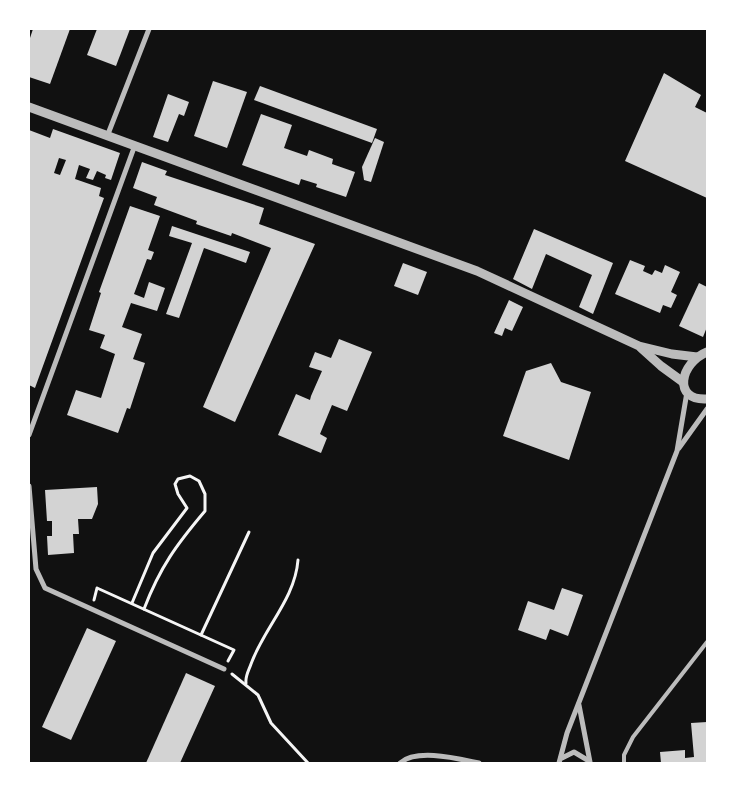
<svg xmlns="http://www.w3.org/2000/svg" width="736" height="792" viewBox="0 0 736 792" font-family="Jost,sans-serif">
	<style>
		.building { fill: #d3d3d3; fill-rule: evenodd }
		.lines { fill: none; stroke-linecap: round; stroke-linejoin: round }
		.path { stroke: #f5f5f5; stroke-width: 3 }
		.service { stroke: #bcbcbc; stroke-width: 4 }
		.minor { stroke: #bcbcbc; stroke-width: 5 }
		.tertiary { stroke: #bcbcbc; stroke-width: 9 }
	</style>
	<rect width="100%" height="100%" fill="#111"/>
	<g class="building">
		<polygon points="33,29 70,29 50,84 29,77 29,41"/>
		<polygon points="97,29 130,29 116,66 87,55"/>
		<polygon points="664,73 701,95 695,107 707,113 707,198 625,161"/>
		<polygon points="213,81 247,92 227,148 194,136"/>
		<polygon points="260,86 377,129 372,143 254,100"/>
		<polygon points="168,94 189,102 184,116 179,114 168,142 153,137"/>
		<polygon points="261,114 292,125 284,148 307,156 309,150 333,159 332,164 355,172 346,197 316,187 317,184 301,179 299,185 242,165"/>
		<path d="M53,129L120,153L111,180L105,178L106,175L97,171L93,180L86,178L90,169L79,165L75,179L101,188L99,196L104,198L35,388L29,385V130L50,138ZM59,158L66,160L60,175L54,173Z"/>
		<polygon points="375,138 384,142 371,182 364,180 362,167"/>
		<polygon points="142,162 167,171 165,175 264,208 259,224 315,244 235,422 203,407 271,248 232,233 231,236 196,224 197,221 154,205 157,197 133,188"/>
		<polygon points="130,206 160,216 148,250 154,252 151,260 147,259 134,294 144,298 149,282 165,288 157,311 131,303 122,327 142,334 133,359 145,363 130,409 127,408 118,433 67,415 76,390 101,398 115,354 100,348 105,335 89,330 101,293 99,292"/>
		<polygon points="172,226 250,252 246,263 204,248 179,318 166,314 192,243 169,236"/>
		<polygon points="534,229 613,263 593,314 579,307 592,275 546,254 532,289 513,279"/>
		<polygon points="630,260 645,266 643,271 652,275 655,270 662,273 665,265 680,272 671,292 677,295 671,308 663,305 660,313 615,294"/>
		<polygon points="403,263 427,272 418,295 394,286"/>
		<polygon points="699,283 707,287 707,327 703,337 679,326"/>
		<polygon points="509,300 523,307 512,331 505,328 502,336 494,333"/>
		<polygon points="339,339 372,352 347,411 332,405 320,434 327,438 321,453 278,435 296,394 310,400 311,396 322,371 309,367 315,352 331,358"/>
		<polygon points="551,363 561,382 591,392 569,460 503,436 526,371"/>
		<polygon points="97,487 98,504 92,519 78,519 79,534 73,534 74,553 48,555 47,536 52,536 52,521 47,521 45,490"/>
		<polygon points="562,588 583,595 568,636 550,629 546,640 518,630 528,601 554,610"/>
		<polygon points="87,628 116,641 71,740 42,727"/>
		<polygon points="186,673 215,686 180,763 146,763"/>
		<polygon points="707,722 707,763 661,763 660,752 685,750 685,758 694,757 691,723"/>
	</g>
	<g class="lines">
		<g class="path">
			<polyline points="94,600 97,588 234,650 228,661"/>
			<path d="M132,603L153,553L187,508L178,494L175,484L178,479L190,476L199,481L205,494V511C177,544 160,567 144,609"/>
			<polyline points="201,635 249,532"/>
			<polyline points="232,674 258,695 271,723 308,763"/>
			<path d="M246,683C245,676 249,670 251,664C264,628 295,599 298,560"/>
		</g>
		<polyline class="service" points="624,763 624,755 633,737 707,642"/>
		<g class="minor">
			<polyline points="108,134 149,29"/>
			<polyline points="29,435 135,145"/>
			<polyline points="679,448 707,409"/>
			<polyline points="29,486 36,569 45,588 224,669"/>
			<polyline points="579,705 590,762"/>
			<polyline points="562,758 574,752 589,761"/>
			<path d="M400,763C417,748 459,759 479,763"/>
			<polyline points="559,763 567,733 677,451 687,392"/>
		</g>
		<g class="tertiary">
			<polyline points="29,107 477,271 639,346 672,354 697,357"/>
			<polyline points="641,348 661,366 683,382"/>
			<path d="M707,352C680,363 672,401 707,399"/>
		</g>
	</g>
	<rect width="736" height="792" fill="none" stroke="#ffffff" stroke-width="60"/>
</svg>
